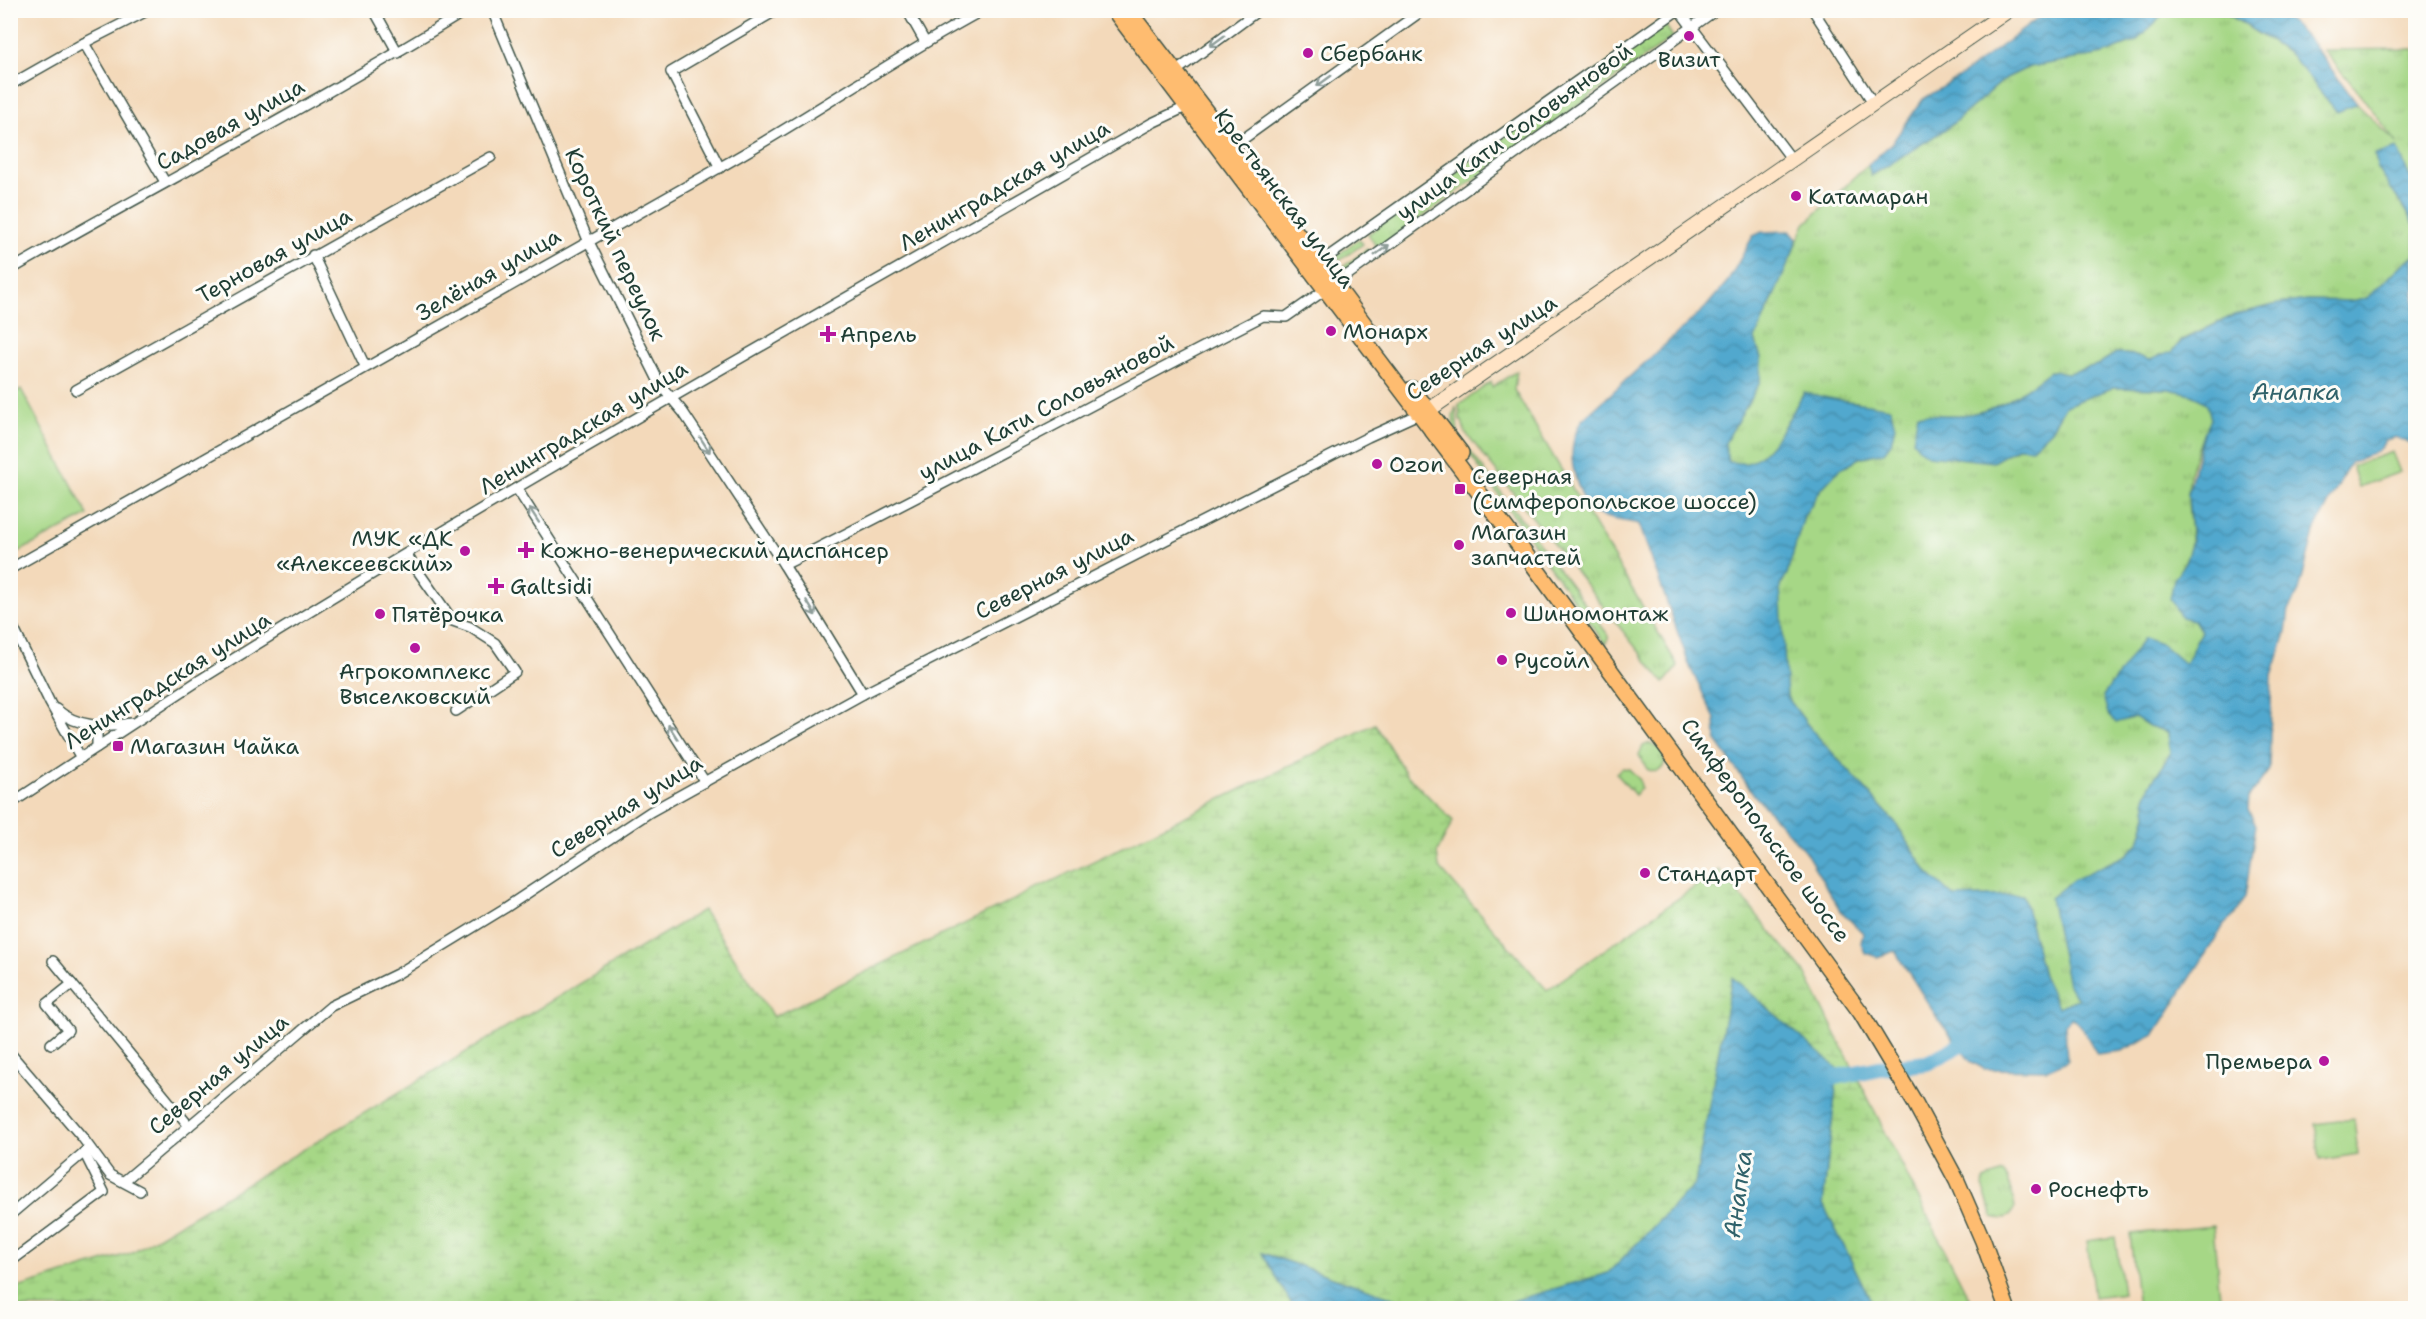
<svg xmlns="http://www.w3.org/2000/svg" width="2426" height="1319" viewBox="0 0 2426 1319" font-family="'Shantell Sans',sans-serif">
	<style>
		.grass { fill: url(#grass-tufts); stroke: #628a5d; stroke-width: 1.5 }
		.wetland { fill: url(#wetland-marsh); stroke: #628a5d; stroke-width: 1.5 }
		.pitch { fill: #a6d786; stroke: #628a5d; stroke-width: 1.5 }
		.water { fill: url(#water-waves); stroke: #387281; stroke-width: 1.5 }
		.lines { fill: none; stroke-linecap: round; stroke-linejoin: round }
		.river { stroke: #51a8ce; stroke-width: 16 }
		.street-casing { stroke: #3f5448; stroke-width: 12 }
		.secondary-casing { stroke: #3f5448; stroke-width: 16 }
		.primary-casing { stroke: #3f5448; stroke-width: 18 }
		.street { stroke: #fff; stroke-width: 9 }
		.secondary { stroke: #ffe4c6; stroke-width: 14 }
		.primary { stroke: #febc70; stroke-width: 15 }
		.oneway { stroke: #8f9e9a }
		.poi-dot { fill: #b5179e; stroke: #fdfcf7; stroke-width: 2 }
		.labels { text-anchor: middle; stroke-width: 6; stroke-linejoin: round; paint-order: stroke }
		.poi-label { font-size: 22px; fill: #1f3d34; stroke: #fdfcf7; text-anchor: start }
		.street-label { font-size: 22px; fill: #1f3d34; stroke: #fdfcf7 }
		.water-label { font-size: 24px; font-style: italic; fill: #30626a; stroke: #fdfcf7 }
	</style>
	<defs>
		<pattern id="grass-tufts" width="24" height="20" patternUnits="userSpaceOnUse" patternTransform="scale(1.5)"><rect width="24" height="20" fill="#a6d786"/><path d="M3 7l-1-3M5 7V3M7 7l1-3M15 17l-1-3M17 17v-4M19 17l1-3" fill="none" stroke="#8eb974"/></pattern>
		<pattern id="wetland-marsh" width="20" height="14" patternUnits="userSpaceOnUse" patternTransform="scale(1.5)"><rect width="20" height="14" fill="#a6d786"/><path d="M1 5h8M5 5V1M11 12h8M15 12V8" fill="none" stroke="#8eb974"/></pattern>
		<pattern id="water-waves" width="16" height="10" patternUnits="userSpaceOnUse" patternTransform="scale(1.5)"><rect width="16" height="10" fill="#51a8ce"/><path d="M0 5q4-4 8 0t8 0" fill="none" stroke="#438aa8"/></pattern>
	</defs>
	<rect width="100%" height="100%" fill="#fdfcf7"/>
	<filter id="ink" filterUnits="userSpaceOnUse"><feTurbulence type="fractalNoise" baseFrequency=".0167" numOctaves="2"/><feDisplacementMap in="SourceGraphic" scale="12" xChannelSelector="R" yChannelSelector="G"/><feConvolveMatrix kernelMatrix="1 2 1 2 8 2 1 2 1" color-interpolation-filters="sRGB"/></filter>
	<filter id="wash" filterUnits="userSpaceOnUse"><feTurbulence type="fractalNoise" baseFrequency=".008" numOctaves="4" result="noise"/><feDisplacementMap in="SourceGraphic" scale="24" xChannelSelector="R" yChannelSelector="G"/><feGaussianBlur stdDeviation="1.35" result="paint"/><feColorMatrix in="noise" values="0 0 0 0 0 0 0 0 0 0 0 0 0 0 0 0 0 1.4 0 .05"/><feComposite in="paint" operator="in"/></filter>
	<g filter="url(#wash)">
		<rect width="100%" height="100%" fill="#f3d9ba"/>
		<g class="grass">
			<path d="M2172,11H2215L2229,15L2290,54L2337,111L2357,104L2397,143L2357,90L2323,50L2415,49V183L2409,175L2397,148L2399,201L2415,226V256L2405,262L2367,298L2356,301L2308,300L2278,304L2234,315L2182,340L2171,352L2150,360L2135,355L2116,353L2097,365L2068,373L2050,371C2022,392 1997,413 1961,415C1947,416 1933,414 1918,415L1993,462L2051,430L2065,406L2112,388L2169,389L2192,394L2208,404L2211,419C2200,440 2188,470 2188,495C2188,536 2201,540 2174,579L2201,631L2185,665L2163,645L2135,717L2149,726L2168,732L2170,754L2150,785L2145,798L2147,815L2139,842L2126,855L2103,866L2078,999L2058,1007L2043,975L2023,895L1954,897L1927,872L1895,822L1810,728L1787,697L1781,628L1780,586L1787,574L1804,516L1821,489L1840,469L1859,458L1884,452L1858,402L1828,400L1804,392C1793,411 1770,457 1747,463C1742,464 1733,462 1728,462L1724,443L1760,382L1761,358L1755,339L1805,224L1868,165L1871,176L1949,127L2006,78L2029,67L2103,54L2136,41L2164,14Z"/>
			<polygon points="1664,23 1673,37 1378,249 1368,234"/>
			<polygon points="1359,239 1363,244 1340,260 1336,256"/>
			<polygon points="1367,249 1370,254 1346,271 1343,267"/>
			<polygon points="1517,371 1514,390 1678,666 1664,683 1465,432 1462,421 1460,421 1459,405 1491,382 1492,387"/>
			<polygon points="1456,407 1458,435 1609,636 1605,644 1455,434 1453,416"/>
			<path d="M1650,743C1673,750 1666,780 1647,769L1639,755L1643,746Z"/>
			<polygon points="1622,768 1629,769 1640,780 1641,788 1635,795 1616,773"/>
			<polygon points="2003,1173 2008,1179 2015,1207 2010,1216 2002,1219 1993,1217 1982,1186 1984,1180"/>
		</g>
		<polygon class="wetland" points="1375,724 1406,774 1453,821 1437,853 1439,867 1547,990 1719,870 1804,971 1974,1308 1954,1308 1951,1299 1940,1308 1870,1308 1870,1299 1823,1204 1838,1069 1732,978 1695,1184 1608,1273 1489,1308 1423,1308 1263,1253 1294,1308 11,1308 11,1290 131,1253 703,910 773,1017"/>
		<g class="pitch">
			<polygon points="21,389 88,515 11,556 11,395"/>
			<polygon points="2392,452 2400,472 2359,487 2352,466"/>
			<polygon points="2354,1119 2358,1154 2320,1160 2315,1124"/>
			<polygon points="2213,1226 2221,1308 2138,1308 2130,1234"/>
			<polygon points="2115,1237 2123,1293 2094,1297 2087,1241"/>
		</g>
		<g class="water">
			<polygon points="2048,11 2172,11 2164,14 2136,41 2103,54 2029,67 2006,78 1949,127 1871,176 1868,165 1892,143 1923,99 1958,78"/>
			<path d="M2215,11C2228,10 2265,7 2275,11C2299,21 2341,82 2357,104L2337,112L2290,54L2230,15Z"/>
			<polygon points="2397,148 2409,175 2415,183 2415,226 2377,167 2375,155"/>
			<path d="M1790,231L1797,239L1792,255L1755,339L1761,358L1760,382L1725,443L1728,462C1733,462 1742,464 1747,463C1770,457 1793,411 1804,392C1832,401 1861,402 1890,408L1895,426L1891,443L1884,452L1859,458L1840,469L1821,489L1804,516L1787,574L1780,586L1787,697L1810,728L1895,822L1927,872L1954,897L2023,895L2043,975L2058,1007L2078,999L2068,985L2050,898L2073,880L2126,855L2139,842L2147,815L2145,798L2150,785L2170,754L2168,732L2149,726L2135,717L2116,723L2108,714L2103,696L2144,638L2163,645L2185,664L2201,631L2194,620L2181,617L2170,599L2174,579L2185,563L2192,542L2188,494L2203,434L2211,419L2207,404L2192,394L2169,389L2112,388L2065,406L2051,430L2032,448L2018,447L1993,462L1928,455L1918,448L1913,440L1918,414C1933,414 1947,416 1961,415C1997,413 2022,392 2050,371L2068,373L2097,365L2116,353L2135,355L2150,360L2171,352L2182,341L2234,315L2278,304L2308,300L2356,301L2367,298L2405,262L2415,256V447L2396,437L2386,440L2378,451L2350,463L2315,529L2299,591L2289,609L2286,633L2272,676L2269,770L2249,797L2248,810L2256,825L2245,897L2234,916L2224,925L2155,1034L2122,1051L2097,1054L2081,1026L2071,1017L2065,1024L2067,1061L2047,1070L1984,1069L1970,1061L1938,1019L1895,951L1877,957L1865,953L1861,943L1863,933L1839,909L1805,851L1755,796L1716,741L1715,719L1690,667L1639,524C1622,520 1603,520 1589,509C1585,506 1583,498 1581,493C1570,468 1568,445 1581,421L1705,308L1728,281L1753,236L1762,232Z"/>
			<polygon points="1732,977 1838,1069 1823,1204 1870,1299 1870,1308 1489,1308 1608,1273 1695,1184"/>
			<polygon points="1262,1253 1423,1308 1294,1308"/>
		</g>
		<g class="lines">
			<polyline class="river" points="1817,1081 1879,1068 1927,1063 1959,1046 1979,1039"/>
		</g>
	</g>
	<g filter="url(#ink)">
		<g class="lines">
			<g class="street-casing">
				<g id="street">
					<polyline points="374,10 398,53"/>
					<polyline points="492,10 588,240 661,386 683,412 784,565 863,694"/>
					<polyline points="907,10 925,42"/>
					<polyline points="1679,10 1793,161"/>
					<polyline points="1813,10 1874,104"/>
					<polyline points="84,43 165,182"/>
					<polyline points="1175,72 1259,10"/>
					<polyline points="10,85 84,43 149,10"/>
					<polyline points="1232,147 1423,10"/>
					<polyline points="720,168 671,72 777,10"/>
					<polyline points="313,255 365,366"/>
					<polyline points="1319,263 1678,10"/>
					<path d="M10,270C162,183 318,102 467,10"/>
					<polyline points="1335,284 1716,10"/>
					<polyline points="76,390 491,157"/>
					<polyline points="517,489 705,782"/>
					<polyline points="406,554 453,621 470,627 495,643 515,672 456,711"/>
					<path d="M784,565C945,485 1103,398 1263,316L1286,317L1325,290"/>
					<path d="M10,569C245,435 481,302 717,169C807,119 892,59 983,10"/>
					<polyline points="10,621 50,703 81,758"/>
					<path d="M56,709C78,728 104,727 131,723"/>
					<polyline points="91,725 97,735 97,747"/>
					<path d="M10,804C72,764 133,723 195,683C508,486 832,307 1152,123L1188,106"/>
					<polyline points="53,961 189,1126"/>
					<polyline points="51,1044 68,1030 47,1004 72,984"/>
					<polyline points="10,1053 82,1137 110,1175 140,1191"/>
					<polyline points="124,1181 331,1006 397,974 505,908 650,812 863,694 1368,437 1423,412"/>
					<polyline points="10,1215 88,1149"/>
					<polyline points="10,1262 104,1192 84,1152"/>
				</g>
			</g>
			<g class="secondary-casing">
				<polyline id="secondary" points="1429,410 2009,10"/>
			</g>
			<g class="primary-casing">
				<g id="primary">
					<polyline points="1114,10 1518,544 1861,1013 1915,1103 1957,1181 1983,1241 2007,1308"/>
					<polyline points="1128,10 1223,134 1371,333"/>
					<polyline points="1412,389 1461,453"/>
				</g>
			</g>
			<use href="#street" class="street"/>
			<use href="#secondary" class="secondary"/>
			<use href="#primary" class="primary"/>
		</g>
		<defs><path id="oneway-shaft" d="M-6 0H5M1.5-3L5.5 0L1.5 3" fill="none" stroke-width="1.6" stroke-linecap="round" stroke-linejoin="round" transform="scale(1.5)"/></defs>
		<g class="oneway">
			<use href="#oneway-shaft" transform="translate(1217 41) rotate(144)"/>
			<use href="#oneway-shaft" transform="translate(1324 81) rotate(144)"/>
			<use href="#oneway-shaft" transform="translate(1382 250) rotate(-36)"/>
			<use href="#oneway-shaft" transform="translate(705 445) rotate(57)"/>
			<use href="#oneway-shaft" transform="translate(534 515) rotate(-123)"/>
			<use href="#oneway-shaft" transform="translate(811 608) rotate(59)"/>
			<use href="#oneway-shaft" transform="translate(673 732) rotate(-123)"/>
		</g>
	</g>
	<g class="poi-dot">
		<circle cx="1689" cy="36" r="6"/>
		<circle cx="1308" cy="53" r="6"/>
		<circle cx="1796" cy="196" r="6"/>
		<circle cx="1331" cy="331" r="6"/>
		<path d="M825 325h6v6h6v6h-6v6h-6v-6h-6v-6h6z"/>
		<circle cx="1377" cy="464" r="6"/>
		<rect x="1454" y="483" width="12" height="12" rx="3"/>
		<circle cx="1459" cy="545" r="6"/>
		<path d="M523 541h6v6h6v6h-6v6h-6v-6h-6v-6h6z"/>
		<circle cx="465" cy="551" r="6"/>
		<path d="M493 577h6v6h6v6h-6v6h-6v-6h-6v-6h6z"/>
		<circle cx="1511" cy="613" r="6"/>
		<circle cx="380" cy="614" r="6"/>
		<circle cx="415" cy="648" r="6"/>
		<circle cx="1502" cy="660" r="6"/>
		<rect x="112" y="740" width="12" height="12" rx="3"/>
		<circle cx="1645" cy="873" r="6"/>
		<circle cx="2324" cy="1061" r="6"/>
		<circle cx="2036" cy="1189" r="6"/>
	</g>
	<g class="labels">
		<g class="poi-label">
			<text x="1320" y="61">Сбербанк</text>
			<text x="1689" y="67" text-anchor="middle">Визит</text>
			<text x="1808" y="204">Катамаран</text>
			<text x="1343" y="339">Монарх</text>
			<text x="840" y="342">Апрель</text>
			<text x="1389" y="472">Ozon</text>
			<text x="1472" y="484">Северная<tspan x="1472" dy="25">(Симферопольское шоссе)</tspan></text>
			<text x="1471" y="540">Магазин<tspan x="1471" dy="25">запчастей</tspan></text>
			<text x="453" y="546" text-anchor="end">МУК «ДК<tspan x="453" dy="25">«Алексеевский»</tspan></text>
			<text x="540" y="558">Кожно-венерический диспансер</text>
			<text x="510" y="594">Galtsidi</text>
			<text x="1523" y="621">Шиномонтаж</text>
			<text x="392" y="622">Пятёрочка</text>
			<text x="1514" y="668">Русойл</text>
			<text x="415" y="679" text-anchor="middle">Агрокомплекс<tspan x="415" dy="25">Выселковский</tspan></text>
			<text x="130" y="754">Магазин Чайка</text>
			<text x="1657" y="881">Стандарт</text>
			<text x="2312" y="1069" text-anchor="end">Премьера</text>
			<text x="2048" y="1197">Роснефть</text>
		</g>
		<g class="street-label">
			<text transform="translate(230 124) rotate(-29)" y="8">Садовая улица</text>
			<text transform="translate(1514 131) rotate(-36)" y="8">улица Кати Соловьяновой</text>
			<text transform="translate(1004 185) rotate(-30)" y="8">Ленинградская улица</text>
			<text transform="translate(1285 198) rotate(53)" y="8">Крестьянская улица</text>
			<text transform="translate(616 244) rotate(65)" y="8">Короткий переулок</text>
			<text transform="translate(274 255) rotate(-29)" y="8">Терновая улица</text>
			<text transform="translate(488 274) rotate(-30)" y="8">Зелёная улица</text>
			<text transform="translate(1481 347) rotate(-33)" y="8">Северная улица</text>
			<text transform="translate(1046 407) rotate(-28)" y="8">улица Кати Соловьяновой</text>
			<text transform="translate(583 427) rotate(-31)" y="8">Ленинградская улица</text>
			<text transform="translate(1054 573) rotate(-27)" y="8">Северная улица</text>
			<text transform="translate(167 680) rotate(-32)" y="8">Ленинградская улица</text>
			<text transform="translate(626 806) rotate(-32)" y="8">Северная улица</text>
			<text transform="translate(1766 830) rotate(54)" y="8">Симферопольское шоссе</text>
			<text transform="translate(218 1074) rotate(-40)" y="8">Северная улица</text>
		</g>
		<g class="water-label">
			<text x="2296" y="400">Анапка</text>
			<text transform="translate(1738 1194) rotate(-82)" y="8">Анапка</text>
		</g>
	</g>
	<rect width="2426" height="1319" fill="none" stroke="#fdfcf7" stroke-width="36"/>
</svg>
